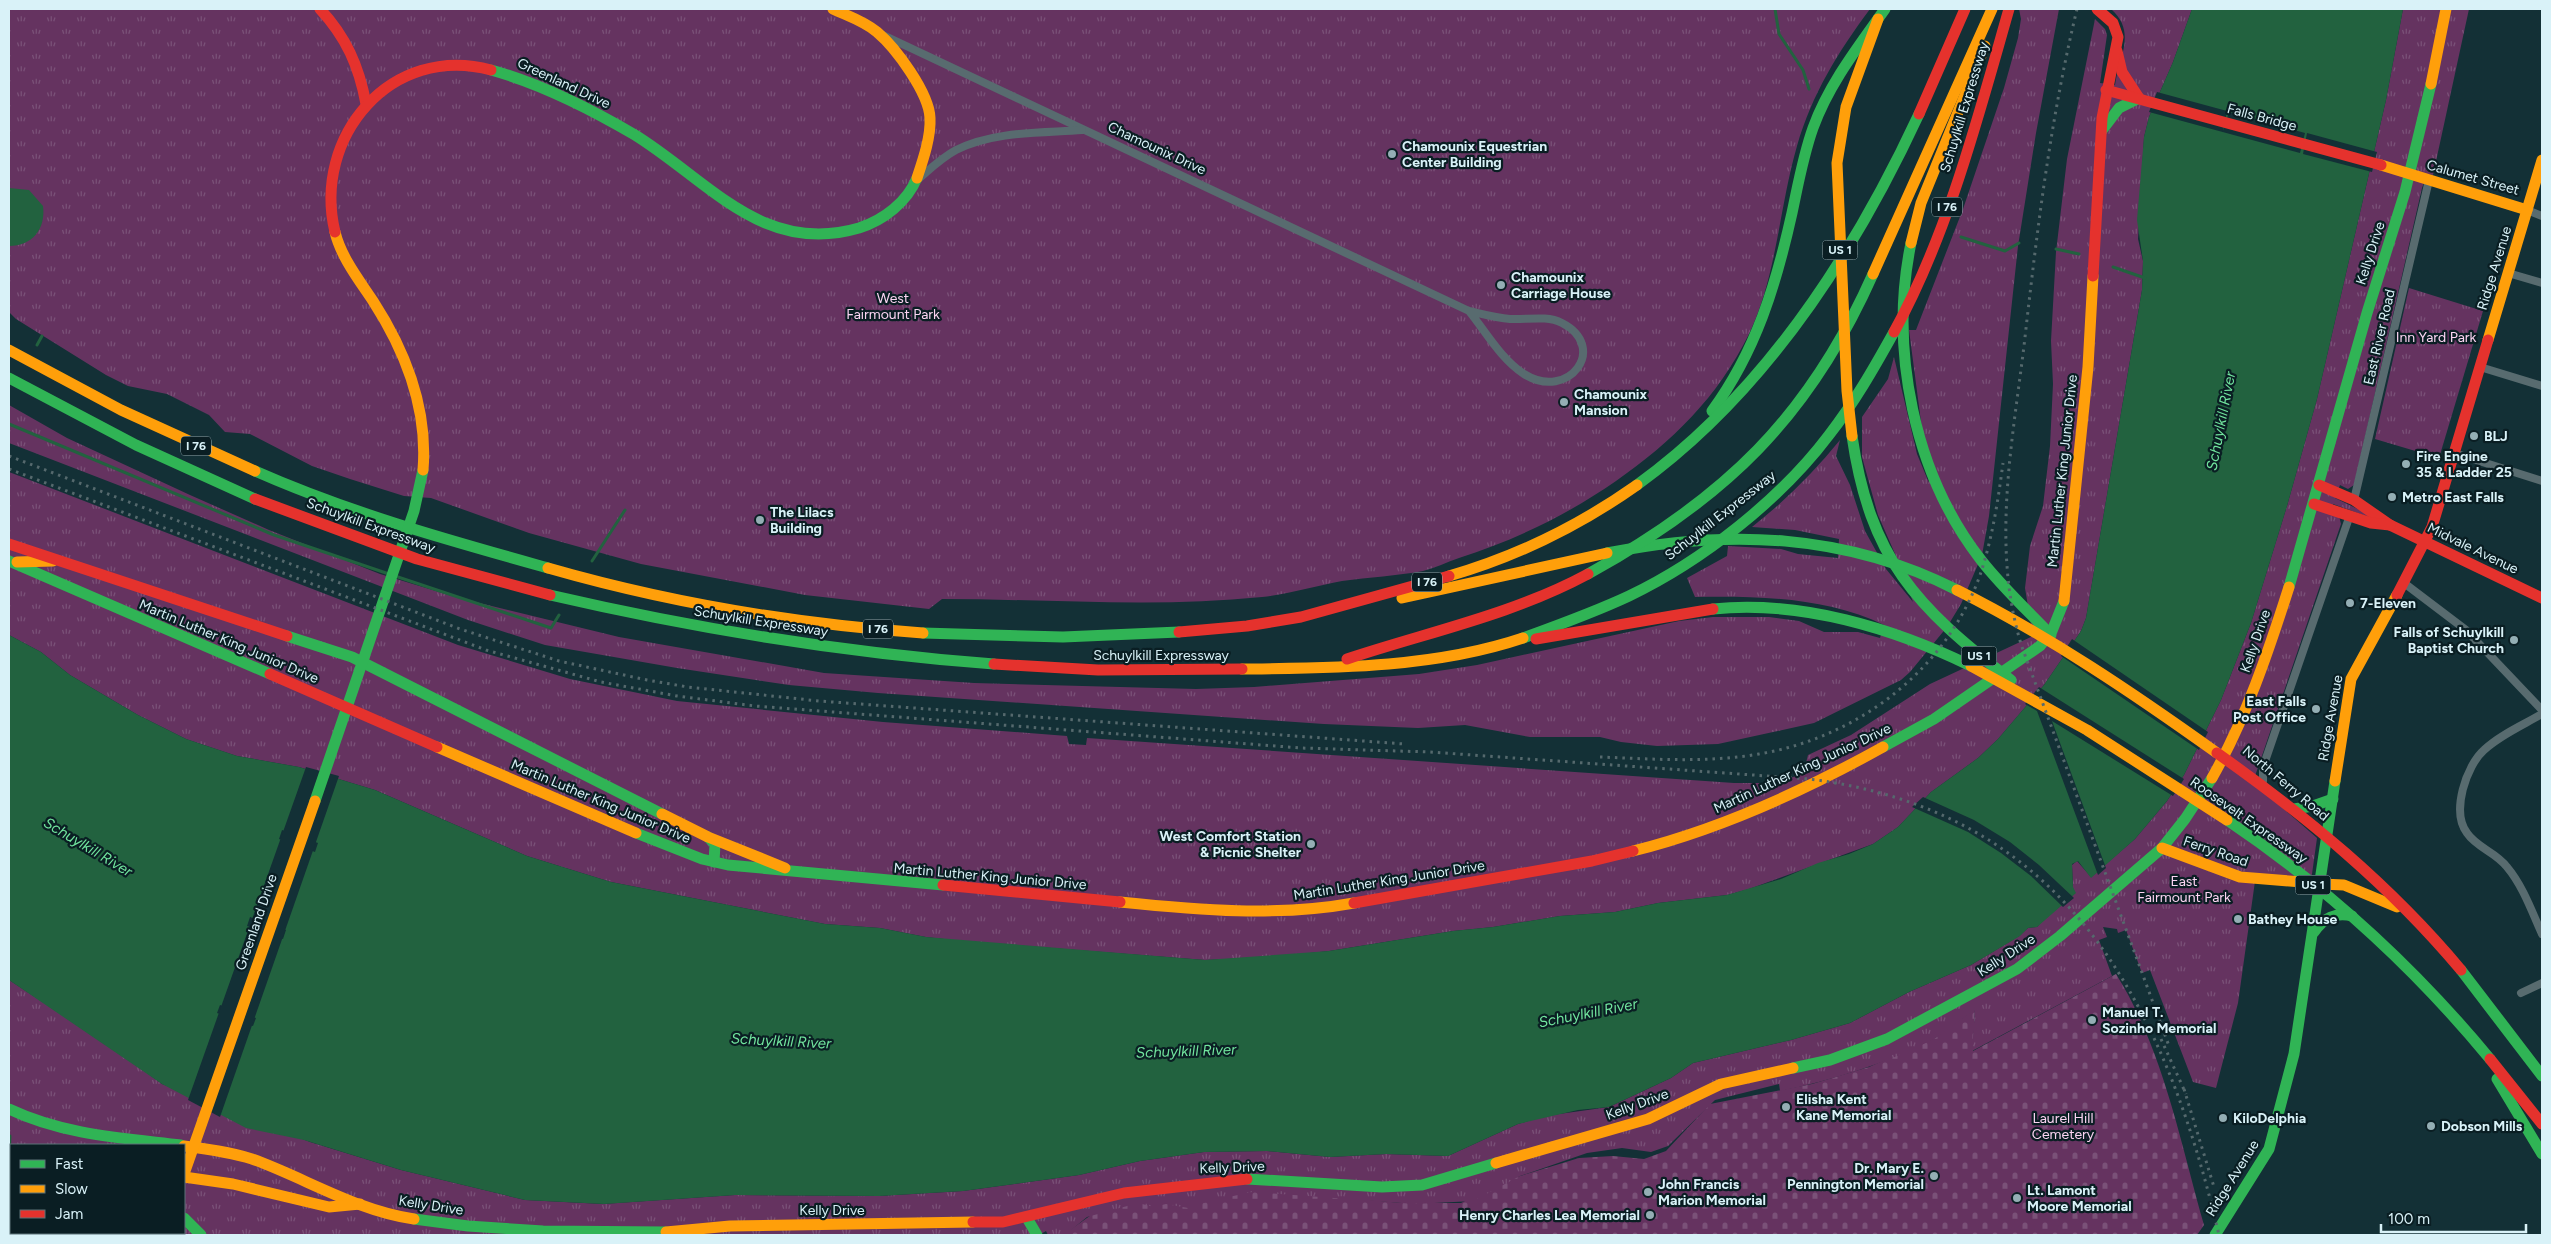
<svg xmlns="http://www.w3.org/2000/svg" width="2551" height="1244" viewBox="0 0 2551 1244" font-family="Figtree,sans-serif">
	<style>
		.cemetery { fill: url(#cemetery-stones) }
		.park { fill: url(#park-tufts); fill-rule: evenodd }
		.water { fill: #22623f; fill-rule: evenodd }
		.pier { fill: #133036 }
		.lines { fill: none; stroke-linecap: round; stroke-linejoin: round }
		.stream { stroke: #22623f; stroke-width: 3 }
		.street { stroke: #586b6f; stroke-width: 8 }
		.fast { stroke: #30b455; stroke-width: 11 }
		.slow { stroke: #ff9f0a; stroke-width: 11 }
		.jam { stroke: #e5322d; stroke-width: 11 }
		.rail { stroke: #55696d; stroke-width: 3; stroke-dasharray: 2.5 5; stroke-linecap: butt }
		.poi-dot { fill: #94aeb4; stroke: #0a1e23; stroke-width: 2 }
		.labels { text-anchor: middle; stroke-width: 4.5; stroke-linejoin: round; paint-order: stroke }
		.shield { fill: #0a1e23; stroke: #9bb2b8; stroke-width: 1 }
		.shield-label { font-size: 12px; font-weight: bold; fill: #d9f2f8 }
		.street-label { font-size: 14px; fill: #d9f2f8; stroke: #0a1e23 }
		.poi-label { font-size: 14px; font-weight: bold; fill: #d9f2f8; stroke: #0a1e23; text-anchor: start }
		.park-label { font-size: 14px; fill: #fcd5f3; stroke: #0a1e23 }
		.water-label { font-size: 15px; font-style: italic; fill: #71e59e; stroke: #0a1e23 }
	</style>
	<defs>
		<pattern id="cemetery-stones" width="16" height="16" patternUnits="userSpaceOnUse" patternTransform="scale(1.25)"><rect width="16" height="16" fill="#653360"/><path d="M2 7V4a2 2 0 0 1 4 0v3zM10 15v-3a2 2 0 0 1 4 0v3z" fill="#7a5178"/></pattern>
		<pattern id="park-tufts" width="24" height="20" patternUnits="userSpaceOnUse" patternTransform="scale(1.25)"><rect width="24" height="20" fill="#653360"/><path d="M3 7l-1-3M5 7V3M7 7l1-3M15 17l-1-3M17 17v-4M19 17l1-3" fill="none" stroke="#7a5178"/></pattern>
	</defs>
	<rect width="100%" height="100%" fill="#133036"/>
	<path class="cemetery" d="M2116,974C2163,1049 2180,1141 2204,1225L2197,1235H1063L1094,1213L1151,1199L1245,1188L1401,1203H1461L1510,1179L1579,1158L1613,1156L1644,1159L1666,1151L1710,1104L1812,1084L1869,1067L1935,1038L1975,1009L1973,1051Z"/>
	<g class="park">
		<path d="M9,9H1870C1838,52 1812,94 1797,146C1779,208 1777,275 1749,334C1718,397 1672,442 1616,481C1567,515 1515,540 1459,558C1447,562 1435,568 1423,571C1397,576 1369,577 1342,581C1316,586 1289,594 1262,597C1156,608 1049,599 942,599L929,609L805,595L641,564L529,533L431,498L404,496L350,479L312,466L250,434L225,432L209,415L167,394L128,386L106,375L16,319L9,312Z"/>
		<path d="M2019,9H2059L2036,133L2018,246L1989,516L1982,555L1961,604L1947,627L1910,672L1901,680L1814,723L1718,744L1657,746L1621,742L1600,737H1530L1465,725L1418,728L1324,724L878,693L789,685L677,668L545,645L468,620L9,443V405L67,438L190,495L269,530L380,574L459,598L619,637L824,673L974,683L1196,689L1254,687L1419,674L1477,665L1679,621L1713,617H1769L1799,621L1824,632H1858L1880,638L1884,625C1826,597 1759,596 1695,597L1687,578L1727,556L1728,546L1781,549L1798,554L1838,558L1839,539L1795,530L1752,527C1785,501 1814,472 1840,440L1836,456L1850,485L1865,531L1886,569L1913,602L1896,556L1878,515L1862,457V417L1888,379L1894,357L1917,454L1929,483L1909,330H1916L1963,209L2004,88L2018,38L2021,19Z"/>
		<path d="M2111,9H2192L2173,62L2149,117L2144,137L2138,239L2143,261L2142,290L2086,618L2081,631L2044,685L1998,739L1978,758L1931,792L1898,827L1873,844L1749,889L1727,895L1658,903L1615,912L1560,916L1493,927L1453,931L1329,951L1271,957L1205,960L962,941L926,937L880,928L825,924L611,882L527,856L375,790L299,767L237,756L186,739L138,715L70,675L41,652L9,635V472L458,645L570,679L677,701L883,722L1067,736L1069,744L1086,745L1087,738L1734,783H1777L1809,771L1806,763L1808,755L1851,735L1930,684L2033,636L2025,588L2030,546L2043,506L2050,446L2053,384L2051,341L2056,252L2067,159L2095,19L2105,29L2107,35L2100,83L2115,85C2119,57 2137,32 2111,9Z"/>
		<path d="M2403,9H2469L2433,175L2427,174L2422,188L2354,485L2348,489L2340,485L2335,498L2370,515L2369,517L2333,504L2332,513L2339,516L2341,524L2253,782L2317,838L2312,874L2311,878L2256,874L2238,1003L2216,1088L2193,1082L2150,970L2142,973L2126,930L2118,933L2117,929L2103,927L2107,937L2099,940L2112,976L1972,1051L1975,1010C1961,1019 1948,1031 1934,1039C1885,1064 1833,1080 1780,1091L1779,1084L1715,1100L1668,1146L1651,1152L1622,1148L1587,1153L1520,1176L1473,1201L1415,1204L1252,1192L1210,1201L1188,1208L1166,1204L1154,1207L1138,1203L1131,1205L1087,1217L1065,1235H1048L1046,1231L1039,1235H9V980L41,1001L141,1050L147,1073L162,1084L310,1142L401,1170L525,1200L603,1204L735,1195L879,1196L963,1191L1079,1175L1140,1161L1204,1152L1267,1151L1330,1157L1386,1154L1448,1156L1518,1124L1545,1116L1609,1107L1671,1078L1693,1063L1791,1040L1850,1023L1909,992L1971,965L2019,936L2028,928L2037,927L2073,887L2072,865L2077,861L2091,877L2135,839L2167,801L2184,775L2221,700L2251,623L2287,506L2317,399L2386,100ZM11,1145H184V1233H11Z"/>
		<polygon points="2409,288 2483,311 2439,458 2375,439"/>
	</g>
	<g class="water">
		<path d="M2192,9H2403L2386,100L2317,399L2287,506L2251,623L2221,700L2184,775L2167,801L2135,839L2091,878L2078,861L2072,864L2073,887L2076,893L2037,927L2028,928L2020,936L1971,965L1909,992L1850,1023L1791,1040L1693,1063L1671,1078L1609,1107L1578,1110L1518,1124L1448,1156L1386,1154L1330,1157L1267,1151L1204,1152L1140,1161L1079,1175L963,1191L879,1196L735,1195L604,1204L525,1200L401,1170L304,1140L246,1128L162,1084L9,980V635L41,652L70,675L138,715L186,739L237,756L299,767L375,790L527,856L611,882L825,924L880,928L926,937L1205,960L1329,951L1453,931L1493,927L1560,916L1615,912L1658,903L1727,895L1781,879L1818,863L1849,854L1873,844L1898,827L1931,792L1978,758L1998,739L2044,685L2081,631L2086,618L2142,290L2143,261L2137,220L2144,137L2149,117L2173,62ZM282,830L318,843L315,852L279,839ZM250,917L286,930L283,939L247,926ZM220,1005L256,1018L253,1026L217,1013Z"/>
		<path d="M9,188L29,190L43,206C46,229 32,246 9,246Z"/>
	</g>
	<g class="pier">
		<polygon points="2157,92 2227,111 2223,131 2229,112 2305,133 2300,153 2149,112"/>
		<polygon points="2307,133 2377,152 2372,172 2303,154"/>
		<polygon points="2072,639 2208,732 2199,750 2061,656"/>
		<polygon points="2039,687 2184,779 2173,796 2052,721 2106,868 2098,875 2037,711 2025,704"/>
		<polygon points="306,767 339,776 220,1117 188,1100"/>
		<polygon points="1923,797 1974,820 2010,842 2039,865 2074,898 2063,907 2031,876 2001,853 1968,832 1912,807"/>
	</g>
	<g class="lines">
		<g class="stream">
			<polyline points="1775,9 1779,34 1803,70 1809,89"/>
			<polyline points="1961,237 2005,251 2019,243"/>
			<polyline points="2056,249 2079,254"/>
			<polyline points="2113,267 2145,278"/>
			<polyline points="37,345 42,336"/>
			<polyline points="9,424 274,535 389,574"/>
			<polyline points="592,561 625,510"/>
			<polyline points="395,576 551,628 559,615"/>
			<polyline points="9,1156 10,1136"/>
		</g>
		<g class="street">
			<path d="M883,35L1469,311C1482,314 1496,318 1510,319C1527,320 1546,315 1562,323C1609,347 1569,402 1524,374C1501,359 1486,332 1469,311"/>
			<path d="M916,181C929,170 941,158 956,150C994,131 1041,133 1082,130"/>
			<polyline points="2527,210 2542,216"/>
			<polyline points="2508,273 2542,283"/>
			<polyline points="2480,367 2542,386"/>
			<polyline points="2454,453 2542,481"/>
			<polyline points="2354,500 2429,180"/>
			<polyline points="2404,583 2466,630 2542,710"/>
			<path d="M2542,714C2523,725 2500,735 2484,750C2466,766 2451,812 2467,833C2477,848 2496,852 2507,867C2523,886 2532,912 2542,934"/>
			<polyline points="2263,781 2263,767 2350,515"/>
			<polyline points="2521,993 2542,983"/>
		</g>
		<g class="fast">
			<path d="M491,70C542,84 589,108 635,135C709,181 763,256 859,228C884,220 907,202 917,178"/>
			<polyline points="2103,129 2119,108 2139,98"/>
			<path d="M1911,243C1889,350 1914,474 1981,560C2002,587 2027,610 2051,635"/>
			<polyline points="9,378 136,445 255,499"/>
			<path d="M1712,411C1756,351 1776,285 1792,213C1798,185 1803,156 1813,128C1829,84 1858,47 1885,9"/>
			<path d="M1852,436C1870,559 1916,607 2011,680"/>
			<path d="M255,471C350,513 448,540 548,568"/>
			<path d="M1637,485C1765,393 1854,254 1919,114"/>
			<path d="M1607,553C1728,529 1845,533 1957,590"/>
			<polyline points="9,561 270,674"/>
			<path d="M1588,574C1724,499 1809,418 1873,274"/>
			<polyline points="2289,587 2367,313 2405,192 2431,84"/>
			<path d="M550,595C697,629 844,653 994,664"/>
			<path d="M1713,609C1801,600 1893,628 1971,666"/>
			<polyline points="923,633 1063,637 1179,632"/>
			<polyline points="287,636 352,657 662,814"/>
			<path d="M1523,638C1559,625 1595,612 1629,596C1702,561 1780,500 1829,435C1854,403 1874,368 1894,332"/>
			<polyline points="1883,747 1934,719 2040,646 2052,631 2064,601"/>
			<polyline points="315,801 414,511 423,470"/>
			<polyline points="2294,809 2313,806 2333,799"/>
			<path d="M2227,820C2325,886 2415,968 2490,1059"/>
			<polyline points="636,833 702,859 728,865 943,885"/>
			<polyline points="708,837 715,844 714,862"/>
			<path d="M2314,932C2324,918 2335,912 2352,916"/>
			<polyline points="2461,970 2542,1076"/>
			<polyline points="1793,1068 1830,1060 1887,1039 2017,969 2060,936 2162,848 2185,819 2212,778"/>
			<polyline points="2497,1079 2542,1154"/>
			<path d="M9,1109C64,1135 122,1138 181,1145"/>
			<polyline points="1247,1179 1382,1187 1422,1185 1496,1163"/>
			<polyline points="184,1218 201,1235"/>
			<polyline points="1027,1218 1037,1235"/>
			<polyline points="414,1219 468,1226 543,1231 666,1232"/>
			<polyline points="9,1225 11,1220"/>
			<polyline points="2215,1235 2269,1149 2294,1054 2335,781"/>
		</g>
		<g class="slow">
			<path d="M833,9C848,16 864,21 877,32C896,48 929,93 930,118C931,137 923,160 917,178"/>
			<polyline points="2431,84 2446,9"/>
			<polyline points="2381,165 2527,210"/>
			<path d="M335,232C341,257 359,280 373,301C406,352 428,409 423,470"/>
			<polyline points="1911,243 1921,203 1985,46"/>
			<polyline points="1873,274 1992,9"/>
			<polyline points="2488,340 2542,160"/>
			<polyline points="9,350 121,410 255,471"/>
			<polyline points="1852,436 1847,391 1837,163 1846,107 1878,19"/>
			<polyline points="17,562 53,561"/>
			<path d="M548,568C670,603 796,624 923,633"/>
			<path d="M1449,576C1518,556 1579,526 1637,485"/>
			<path d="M1957,590C2049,636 2133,693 2217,753"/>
			<polyline points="1402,598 1607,553"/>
			<polyline points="2064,601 2088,367 2093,276"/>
			<polyline points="1971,666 2087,730 2227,820"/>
			<path d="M1242,669C1334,668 1434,668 1523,638"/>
			<polyline points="437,747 636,833"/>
			<path d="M2212,778C2246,718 2268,653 2289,587"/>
			<polyline points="2335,781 2351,679 2397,595"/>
			<polyline points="662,814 708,837 785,868"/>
			<polyline points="2162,848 2240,877 2314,883"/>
			<path d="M1633,851C1721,829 1804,791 1883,747"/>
			<polyline points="2321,884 2344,885 2397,907"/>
			<path d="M1120,902C1198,910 1277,917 1354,903"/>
			<path d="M184,1146C207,1149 230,1152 252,1159C305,1178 357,1211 414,1219"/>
			<polyline points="1496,1163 1648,1119 1721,1084 1793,1068"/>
			<polyline points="184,1174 315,801"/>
			<polyline points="184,1177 233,1184 329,1207 360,1204"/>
			<polyline points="666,1232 730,1226 973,1222"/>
		</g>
		<g class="jam">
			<path d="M320,9C346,37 359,66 366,104"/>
			<polyline points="2117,51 2122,72 2139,98"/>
			<polyline points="2106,90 2381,165"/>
			<polyline points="1919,114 1965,9"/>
			<path d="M335,232C312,137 391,43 491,70"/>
			<polyline points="2093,276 2102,118 2118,37 2113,23 2097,9"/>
			<path d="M1894,332C1948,234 1978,117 2009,9"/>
			<polyline points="2319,485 2354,500 2390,525 2542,598"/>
			<polyline points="255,499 417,559 550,595"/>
			<polyline points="2314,504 2371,523 2390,525"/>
			<polyline points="9,544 287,636"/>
			<polyline points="2397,595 2432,527 2488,340"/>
			<polyline points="1179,632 1247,626 1301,617 1449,576"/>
			<polyline points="1536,639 1713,609"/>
			<path d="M1347,659C1428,632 1512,615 1588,574"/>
			<polyline points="994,664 1098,670 1242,669"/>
			<polyline points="270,674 437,747"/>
			<path d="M2217,753C2306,816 2390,885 2461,970"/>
			<polyline points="943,885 1120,902"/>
			<polyline points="1354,903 1592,861 1633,851"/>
			<polyline points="2490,1059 2542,1124"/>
			<polyline points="973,1222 1003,1222 1124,1193 1247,1179"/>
			<polyline points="132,1235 135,1233"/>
		</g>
		<g class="rail">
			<path d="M2077,9C2050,121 2037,231 2024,346C2012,444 1991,550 2022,647L2169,1046"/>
			<polyline points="9,456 460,629 559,661 647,680 688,687 819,701 1404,744"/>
			<path d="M9,469L486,650L601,682L677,696L755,706L1301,748L1430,752L1809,779C2067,811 2165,1005 2219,1235"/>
			<path d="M1600,757C1652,759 1707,763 1759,754C1856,738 1944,672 1979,578C1992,541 1998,501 2003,463"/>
			<polyline points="2161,1039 2186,1094"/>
			<polyline points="2184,1089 2214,1187"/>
		</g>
	</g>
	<g class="poi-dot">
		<circle cx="1392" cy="154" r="5"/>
		<circle cx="1501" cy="285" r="5"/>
		<circle cx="1564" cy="402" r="5"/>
		<circle cx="2474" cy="436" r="5"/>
		<circle cx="2406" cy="464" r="5"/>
		<circle cx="2392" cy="497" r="5"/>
		<circle cx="760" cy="520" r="5"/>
		<circle cx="2350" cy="603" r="5"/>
		<circle cx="2514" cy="640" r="5"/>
		<circle cx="2316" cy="709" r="5"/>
		<circle cx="1311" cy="844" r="5"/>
		<circle cx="2238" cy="919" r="5"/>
		<circle cx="2092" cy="1020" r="5"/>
		<circle cx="1786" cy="1107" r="5"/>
		<circle cx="2223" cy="1118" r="5"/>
		<circle cx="2431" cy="1126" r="5"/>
		<circle cx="1934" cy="1176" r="5"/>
		<circle cx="1648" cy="1192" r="5"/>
		<circle cx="2017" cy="1198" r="5"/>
		<circle cx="1650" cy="1215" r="5"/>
	</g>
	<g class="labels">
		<g class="shield">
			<rect x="1932" y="197.5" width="30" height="19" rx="4"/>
			<rect x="1822.5" y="240.5" width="35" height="19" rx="4"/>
			<rect x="181" y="436.5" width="30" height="19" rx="4"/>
			<rect x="1412" y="572.5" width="30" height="19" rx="4"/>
			<rect x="863" y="619.5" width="30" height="19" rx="4"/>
			<rect x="1961.5" y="646.5" width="35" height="19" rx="4"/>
			<rect x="2295.5" y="875.5" width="35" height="19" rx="4"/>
		</g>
		<g class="shield-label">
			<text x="1947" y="211">I 76</text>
			<text x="1840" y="254">US 1</text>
			<text x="196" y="450">I 76</text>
			<text x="1427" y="586">I 76</text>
			<text x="878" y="633">I 76</text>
			<text x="1979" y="660">US 1</text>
			<text x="2313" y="889">US 1</text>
		</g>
		<g class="street-label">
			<text transform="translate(564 83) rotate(25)" y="5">Greenland Drive</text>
			<text transform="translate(1964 107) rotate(-73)" y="5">Schuylkill Expressway</text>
			<text transform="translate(2262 117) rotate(15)" y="5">Falls Bridge</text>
			<text transform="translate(1157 148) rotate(25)" y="5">Chamounix Drive</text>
			<text transform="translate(2473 177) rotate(16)" y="5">Calumet Street</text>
			<text transform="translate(2370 253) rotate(-72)" y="5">Kelly Drive</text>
			<text transform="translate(2494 268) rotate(-73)" y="5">Ridge Avenue</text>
			<text transform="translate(2379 337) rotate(-77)" y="5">East River Road</text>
			<text transform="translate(2062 471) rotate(-84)" y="5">Martin Luther King Junior Drive</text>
			<text transform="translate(1720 515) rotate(-38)" y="5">Schuylkill Expressway</text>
			<text transform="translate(371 525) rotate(20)" y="5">Schuylkill Expressway</text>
			<text transform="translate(2473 548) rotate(26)" y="5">Midvale Avenue</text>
			<text transform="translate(761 621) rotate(9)" y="5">Schuylkill Expressway</text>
			<text transform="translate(229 641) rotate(23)" y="5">Martin Luther King Junior Drive</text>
			<text transform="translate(2255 641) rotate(-71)" y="5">Kelly Drive</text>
			<text x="1161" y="660">Schuylkill Expressway</text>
			<text transform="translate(2330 718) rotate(-80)" y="5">Ridge Avenue</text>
			<text transform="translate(1802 768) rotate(-25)" y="5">Martin Luther King Junior Drive</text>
			<text transform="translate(2286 783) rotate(40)" y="5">North Ferry Road</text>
			<text transform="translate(601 801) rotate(23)" y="5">Martin Luther King Junior Drive</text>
			<text transform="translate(2249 820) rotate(35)" y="5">Roosevelt Expressway</text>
			<text transform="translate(2216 851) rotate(19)" y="5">Ferry Road</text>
			<text transform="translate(990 876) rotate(5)" y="5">Martin Luther King Junior Drive</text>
			<text transform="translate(1389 880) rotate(-9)" y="5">Martin Luther King Junior Drive</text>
			<text transform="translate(256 922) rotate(-71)" y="5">Greenland Drive</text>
			<text transform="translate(2006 955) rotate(-33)" y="5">Kelly Drive</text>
			<text transform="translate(1637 1104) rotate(-20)" y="5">Kelly Drive</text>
			<text transform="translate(1232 1167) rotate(-2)" y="5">Kelly Drive</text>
			<text transform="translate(2232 1178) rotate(-58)" y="5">Ridge Avenue</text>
			<text transform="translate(431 1205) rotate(9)" y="5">Kelly Drive</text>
			<text x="832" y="1215">Kelly Drive</text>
		</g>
		<g class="poi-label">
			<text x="1402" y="151">Chamounix Equestrian<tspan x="1402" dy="16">Center Building</tspan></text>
			<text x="1511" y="282">Chamounix<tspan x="1511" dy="16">Carriage House</tspan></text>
			<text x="1574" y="399">Chamounix<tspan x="1574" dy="16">Mansion</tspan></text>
			<text x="2484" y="441">BLJ</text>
			<text x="2416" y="461">Fire Engine<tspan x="2416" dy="16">35 &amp; Ladder 25</tspan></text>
			<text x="2402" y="502">Metro East Falls</text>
			<text x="770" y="517">The Lilacs<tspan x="770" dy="16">Building</tspan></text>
			<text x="2360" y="608">7-Eleven</text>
			<text x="2504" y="637" text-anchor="end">Falls of Schuylkill<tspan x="2504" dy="16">Baptist Church</tspan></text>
			<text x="2306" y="706" text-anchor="end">East Falls<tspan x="2306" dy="16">Post Office</tspan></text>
			<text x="1301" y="841" text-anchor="end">West Comfort Station<tspan x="1301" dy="16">&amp; Picnic Shelter</tspan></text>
			<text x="2248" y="924">Bathey House</text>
			<text x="2102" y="1017">Manuel T.<tspan x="2102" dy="16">Sozinho Memorial</tspan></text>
			<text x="1796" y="1104">Elisha Kent<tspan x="1796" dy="16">Kane Memorial</tspan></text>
			<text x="2233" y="1123">KiloDelphia</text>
			<text x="2441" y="1131">Dobson Mills</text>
			<text x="1924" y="1173" text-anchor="end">Dr. Mary E.<tspan x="1924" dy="16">Pennington Memorial</tspan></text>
			<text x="1658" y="1189">John Francis<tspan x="1658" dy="16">Marion Memorial</tspan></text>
			<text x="2027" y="1195">Lt. Lamont<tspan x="2027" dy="16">Moore Memorial</tspan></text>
			<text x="1640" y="1220" text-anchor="end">Henry Charles Lea Memorial</text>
		</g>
		<g class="park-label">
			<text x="893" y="303">West<tspan x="893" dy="16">Fairmount Park</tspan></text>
			<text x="2436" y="342">Inn Yard Park</text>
			<text x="2184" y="886">East<tspan x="2184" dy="16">Fairmount Park</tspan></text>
			<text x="2063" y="1123">Laurel Hill<tspan x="2063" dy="16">Cemetery</tspan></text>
		</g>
		<g class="water-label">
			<text transform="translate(2221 421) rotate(-79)" y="5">Schuylkill River</text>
			<text transform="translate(88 847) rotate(31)" y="5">Schuylkill River</text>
			<text transform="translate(1588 1013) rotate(-11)" y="5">Schuylkill River</text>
			<text transform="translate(781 1041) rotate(3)" y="5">Schuylkill River</text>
			<text transform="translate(1186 1051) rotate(-2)" y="5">Schuylkill River</text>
		</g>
	</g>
	<rect width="2551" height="1244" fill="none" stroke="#d9f2f8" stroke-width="20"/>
	<rect x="10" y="1144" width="175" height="90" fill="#0a1e23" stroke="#5d7378"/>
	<rect x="20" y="1160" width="25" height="8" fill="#30b455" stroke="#5d7378"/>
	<text x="55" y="1169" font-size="15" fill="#d9f2f8">Fast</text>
	<rect x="20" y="1185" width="25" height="8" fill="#ff9f0a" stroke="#5d7378"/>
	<text x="55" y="1194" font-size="15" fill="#d9f2f8">Slow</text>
	<rect x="20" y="1210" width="25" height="8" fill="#e5322d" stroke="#5d7378"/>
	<text x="55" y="1219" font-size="15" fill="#d9f2f8">Jam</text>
	<path d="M2381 1224v8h145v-8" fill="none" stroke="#d9f2f8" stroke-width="2.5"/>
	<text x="2388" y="1224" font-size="15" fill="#d9f2f8" stroke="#0a1e23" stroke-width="4" paint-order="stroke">100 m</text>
</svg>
